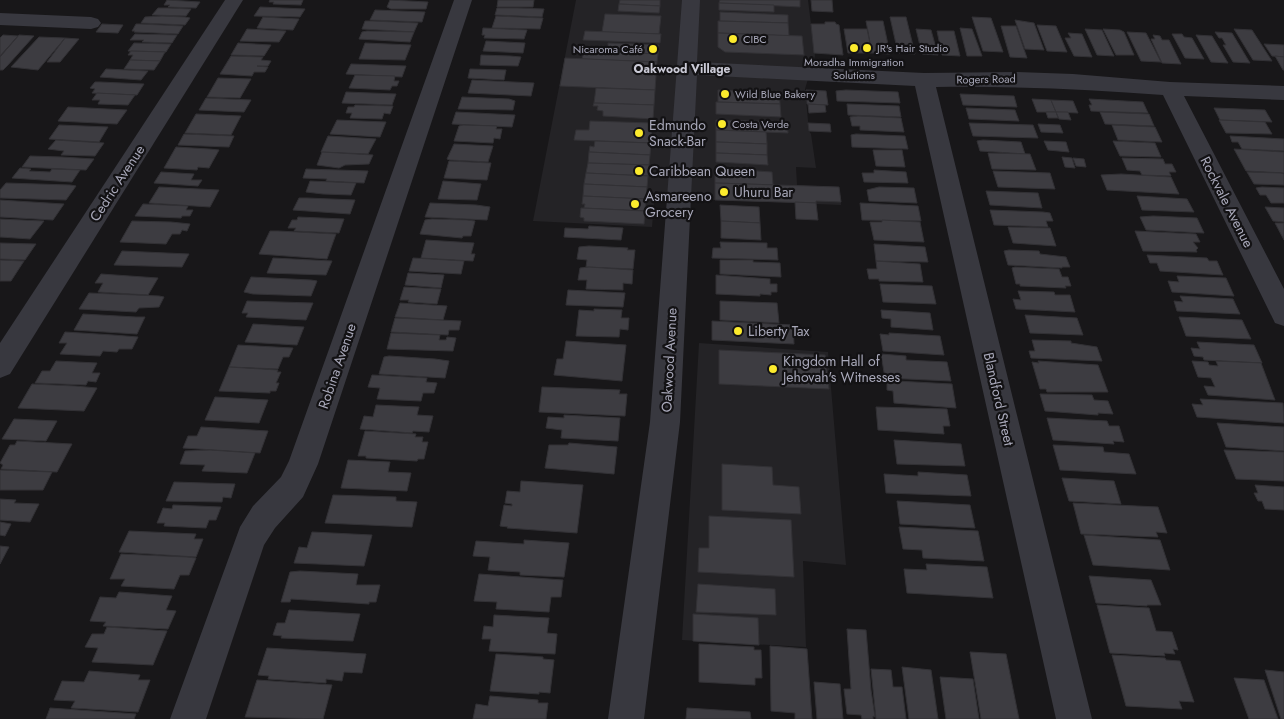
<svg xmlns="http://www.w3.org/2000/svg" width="1284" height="719" viewBox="0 0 1284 719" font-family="Jost,sans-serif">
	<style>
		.built { fill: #242326 }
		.building { fill: #3d3c41; stroke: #323135 }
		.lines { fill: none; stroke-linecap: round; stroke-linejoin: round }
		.minor { fill: #38383f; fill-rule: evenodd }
		.poi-dot { fill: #fceb2d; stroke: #131214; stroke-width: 2 }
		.labels { text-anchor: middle; stroke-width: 4.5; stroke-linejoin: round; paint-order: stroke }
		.far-poi-label { font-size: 11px; fill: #a9a9ba; stroke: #131214; text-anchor: start }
		.far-street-label { font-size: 11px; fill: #a9a9ba; stroke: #131214 }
		.far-neighbourhood-label { font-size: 12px; font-weight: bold; fill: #cacad6; stroke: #131214 }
		.poi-label { font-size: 14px; fill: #a9a9ba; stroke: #131214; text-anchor: start }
		.street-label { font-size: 14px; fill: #a9a9ba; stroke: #131214 }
	</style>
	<rect width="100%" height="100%" fill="#181719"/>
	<g class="built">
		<polygon points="576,0 808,0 815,56 805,89 809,131 811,134 816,168 796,167 797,185 839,187 841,205 715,200 655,191 652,227 533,221"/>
		<polygon points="699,343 828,352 846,565 803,561 806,647 682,640"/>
	</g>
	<g class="building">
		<polygon points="167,0 168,0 200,2 196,8 168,7 170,5 164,5"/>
		<polygon points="270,0 303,0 301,5 273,4 274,2 269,2"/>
		<polygon points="390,0 428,2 426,9 391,9 387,7"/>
		<polygon points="498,0 534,0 533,7 497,7"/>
		<polygon points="620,0 660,0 660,6 619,4"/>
		<polygon points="720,0 800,0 800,7 719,3"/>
		<polygon points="811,0 832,0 833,12 812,11"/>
		<polygon points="719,3 774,5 774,12 719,10"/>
		<polygon points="619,4 660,6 659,13 618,11"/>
		<polygon points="260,7 305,9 300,17 254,16"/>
		<polygon points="158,8 168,8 191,9 186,16 152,15"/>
		<polygon points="497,8 518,8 544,9 542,17 495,15"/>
		<polygon points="375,10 425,12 422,22 370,20"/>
		<polygon points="720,12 788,15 788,23 720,21"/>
		<polygon points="605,14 661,16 659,34 602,32"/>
		<polygon points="162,16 185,17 190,18 185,25 141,23 145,17"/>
		<polygon points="496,16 543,18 540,29 492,28"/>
		<polygon points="263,17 299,19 293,30 257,28"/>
		<polygon points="890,17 906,17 915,54 898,53"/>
		<polygon points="972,17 991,18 1003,52 983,51"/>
		<polygon points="1015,20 1034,23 1044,50 1025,49"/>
		<polygon points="365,21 373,21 418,23 414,32 362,29"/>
		<polygon points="718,21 788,23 789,36 718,33"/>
		<polygon points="866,21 883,21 890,54 872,53"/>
		<polygon points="825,22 835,22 836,24 839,25 843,55 814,53 811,24 825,24"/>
		<polygon points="102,24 123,25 118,33 96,32"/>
		<polygon points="136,24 140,24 183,26 178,34 134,32 135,31 132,31"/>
		<polygon points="1037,25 1056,26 1067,52 1047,51"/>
		<polygon points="1001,26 1016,26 1027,58 1010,57"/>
		<polygon points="483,28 527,30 524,39 484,38 485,35 482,35"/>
		<polygon points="960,28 972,29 982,56 967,56"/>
		<polygon points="247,29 286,31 279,42 240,41"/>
		<polygon points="844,29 867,29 872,53 848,53"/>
		<polygon points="916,29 931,30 938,55 922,54"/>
		<polygon points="1085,29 1102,30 1114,56 1097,55"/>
		<polygon points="1103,29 1120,30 1124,32 1134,55 1116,55"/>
		<polygon points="1234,29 1252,30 1272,61 1253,60"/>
		<polygon points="367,31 414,32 410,42 359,39 362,32"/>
		<polygon points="585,31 661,34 660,43 583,40"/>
		<polygon points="937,31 954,31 960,56 942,55"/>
		<polygon points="1127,32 1146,33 1161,62 1141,61"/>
		<polygon points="1215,32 1232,33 1250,63 1233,62 1223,45 1226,45 1222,38 1219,38"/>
		<polygon points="718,33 802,36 804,55 725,52 718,47"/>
		<polygon points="1068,33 1082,34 1092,57 1074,56 1065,38 1071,38"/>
		<polygon points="135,34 177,35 172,43 142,42 144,40 130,40"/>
		<polygon points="1172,34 1182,34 1184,37 1192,38 1204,59 1185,58"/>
		<polygon points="3,35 18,36 0,56 0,38"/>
		<polygon points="19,35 34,36 8,65 3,70 0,70 0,57"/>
		<polygon points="1153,35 1160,36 1162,40 1169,40 1181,64 1162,63 1151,39 1155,39"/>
		<polygon points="1196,35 1212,36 1228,63 1211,62"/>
		<polygon points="39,37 65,38 38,70 11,67"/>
		<polygon points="65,38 79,39 60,62 47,62"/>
		<polygon points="486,41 525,43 523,53 483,51"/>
		<polygon points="134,43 171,44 166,52 128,51"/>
		<polygon points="238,43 271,45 264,56 231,55"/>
		<polygon points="365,43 411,45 405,60 359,59"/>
		<polygon points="608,43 659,45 658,54 612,52 613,50 608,50"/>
		<polygon points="1264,44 1284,45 1284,57 1272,56"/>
		<polygon points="131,51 165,52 160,61 130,60 133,55 128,55"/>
		<polygon points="584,51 658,54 657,62 582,59"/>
		<polygon points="481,55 510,56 521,57 518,66 480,65"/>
		<polygon points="231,56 263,57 261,60 271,61 268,66 257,66 268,67 265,72 254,72 252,76 220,74"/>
		<polygon points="1275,56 1284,57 1284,70 1283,70"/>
		<polygon points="565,58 657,62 655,90 560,86"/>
		<polygon points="130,60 160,61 154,70 124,69"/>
		<polygon points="351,64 406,66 402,77 346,74"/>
		<polygon points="106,69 147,71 148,71 141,80 100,77"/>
		<polygon points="470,69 506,70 504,80 468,78"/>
		<polygon points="355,75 395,76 394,81 399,81 397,86 392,86 390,90 349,88"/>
		<polygon points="218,78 251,79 240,98 207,97"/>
		<polygon points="472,80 534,83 531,96 468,93"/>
		<polygon points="95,82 100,82 144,84 137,95 92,93 95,89 90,88"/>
		<polygon points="596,88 655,90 654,105 594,103"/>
		<polygon points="718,90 779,92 780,104 718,102"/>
		<polygon points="806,90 826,91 828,105 807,104"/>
		<polygon points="846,90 898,92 900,103 837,101 836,91"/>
		<polygon points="346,92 396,94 392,105 342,103"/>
		<polygon points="97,93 135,95 128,105 98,104 100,100 92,100"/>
		<polygon points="960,94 1014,96 1017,107 963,105"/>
		<polygon points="462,97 509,99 515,101 513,110 458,109"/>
		<polygon points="206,98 251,100 244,112 199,110"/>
		<polygon points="1032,99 1051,100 1056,112 1037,112"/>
		<polygon points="1089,99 1143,102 1148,113 1091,111 1089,105 1092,105"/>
		<polygon points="1051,100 1073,101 1078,113 1056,112"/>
		<polygon points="716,102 780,104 781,117 716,114"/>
		<polygon points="594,103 654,105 653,119 603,116 603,111 597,110 598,106 593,106"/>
		<polygon points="808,104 825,105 826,112 809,113"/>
		<polygon points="847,104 899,106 901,117 848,115"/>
		<polygon points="355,105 393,106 390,114 384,113 382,119 350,118 352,113 346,113 348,107 354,107"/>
		<polygon points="68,107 127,110 117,124 58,121"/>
		<polygon points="966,108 1015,110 1019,121 969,119"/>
		<polygon points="1214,108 1265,110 1272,122 1220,120"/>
		<polygon points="456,112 515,115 512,127 452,124"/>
		<polygon points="1046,112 1056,112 1058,118 1048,118"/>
		<polygon points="1056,112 1068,112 1071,120 1059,119"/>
		<polygon points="1100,112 1149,114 1154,126 1105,124"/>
		<polygon points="196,114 241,116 231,135 185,133"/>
		<polygon points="858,116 901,118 904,132 860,130 860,126 852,126 850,117"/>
		<polygon points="337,120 386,122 380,137 330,134"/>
		<polygon points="716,120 787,122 788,133 716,130"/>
		<polygon points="1219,120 1265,122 1272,134 1226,133"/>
		<polygon points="590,121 652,123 651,143 574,140 576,130 589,130"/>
		<polygon points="808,123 830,124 831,132 809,131"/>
		<polygon points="969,123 1033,125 1038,138 973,136"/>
		<polygon points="1038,124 1060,125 1063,133 1041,132"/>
		<polygon points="59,125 108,127 99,142 49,139"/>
		<polygon points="463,125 497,126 496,129 502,129 500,139 494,138 493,143 454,141 459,126"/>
		<polygon points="1112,125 1155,127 1162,142 1118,140"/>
		<polygon points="716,130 766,132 767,144 716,142"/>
		<polygon points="184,134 234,136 229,147 178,145"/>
		<polygon points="856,134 905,136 908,149 852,147 851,135"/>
		<polygon points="328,136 376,139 368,154 321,152"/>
		<polygon points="1230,136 1284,139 1284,151 1242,149 1238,142 1232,142"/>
		<polygon points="56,140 71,141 104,143 95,156 61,155 64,151 48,149"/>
		<polygon points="983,140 1021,142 1025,154 980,151 977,141"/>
		<polygon points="595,141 651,143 650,155 589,152 590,146 594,147"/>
		<polygon points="1044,141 1066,142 1069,152 1048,150"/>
		<polygon points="1113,141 1155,143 1161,157 1120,156"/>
		<polygon points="716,142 767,144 767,155 716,153"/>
		<polygon points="454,144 493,146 488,162 450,160 447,159"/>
		<polygon points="176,147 209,149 219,150 209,168 198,167 197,170 164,168"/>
		<polygon points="1234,149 1284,152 1284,173 1246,171"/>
		<polygon points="873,150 902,150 905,167 876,166"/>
		<polygon points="322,152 373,155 369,164 345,165 339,168 317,165"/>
		<polygon points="589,152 650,155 649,165 588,163"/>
		<polygon points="716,153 767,155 768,165 716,162"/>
		<polygon points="988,153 1030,154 1036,170 992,169"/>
		<polygon points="30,156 62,157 94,159 86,170 22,167"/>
		<polygon points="1062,157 1072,158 1075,168 1065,167"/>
		<polygon points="1073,158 1084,159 1086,167 1076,166"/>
		<polygon points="1122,158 1163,159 1165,164 1172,164 1176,172 1169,172 1171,176 1142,175 1140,171 1127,170"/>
		<polygon points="449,161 491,163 487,180 444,178"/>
		<polygon points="588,163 649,165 648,176 586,173"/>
		<polygon points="20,168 31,169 29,171 50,172 52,169 80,170 72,182 12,178"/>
		<polygon points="715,168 772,172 773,185 715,183"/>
		<polygon points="306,169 368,171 364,183 326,181 327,179 303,178"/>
		<polygon points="874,170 906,172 908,183 864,182 862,173 874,173"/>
		<polygon points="993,171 1050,173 1055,189 998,187"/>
		<polygon points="161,172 194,174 191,180 202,180 198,186 154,183"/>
		<polygon points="1247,172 1281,173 1284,174 1284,185 1254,184"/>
		<polygon points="586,173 648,176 647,187 584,184"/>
		<polygon points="1121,174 1171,177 1179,194 1107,190 1101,175"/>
		<polygon points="310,181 356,183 351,195 323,194 306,192"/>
		<polygon points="443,181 481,184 477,200 438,199"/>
		<polygon points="6,183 70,185 76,186 66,200 0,198 0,190"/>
		<polygon points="715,183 839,187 841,202 816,201 816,203 715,200"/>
		<polygon points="584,184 647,187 646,199 583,196"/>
		<polygon points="159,187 219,190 210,207 149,203"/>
		<polygon points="879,187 914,188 917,203 869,201 867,190"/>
		<polygon points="1262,187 1284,188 1284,203 1271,203 1266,195 1260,195 1256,188"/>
		<polygon points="986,191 1038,193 1042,208 990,205"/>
		<polygon points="583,196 646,199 645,211 584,208 585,204 582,204"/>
		<polygon points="1137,196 1187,199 1194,212 1142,210"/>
		<polygon points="299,198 307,198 355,200 350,214 293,210"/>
		<polygon points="0,200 64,204 53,220 0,217"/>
		<polygon points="795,202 816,203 818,220 796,219"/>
		<polygon points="430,203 476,205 490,207 487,220 425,217"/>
		<polygon points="860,203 918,206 921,221 862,220"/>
		<polygon points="143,204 188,206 186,210 193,210 190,216 182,216 181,218 135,216"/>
		<polygon points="720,205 759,207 760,223 721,221"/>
		<polygon points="1265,207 1284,208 1284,222 1273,221"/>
		<polygon points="581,208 645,211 644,224 584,221 584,218 580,217"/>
		<polygon points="990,210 1043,212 1050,213 1053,221 1046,221 1048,227 994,225"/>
		<polygon points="1153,216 1197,218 1204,233 1146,230 1140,217"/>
		<polygon points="298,217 344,219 339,233 294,231 296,228 288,228 292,220 297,220"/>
		<polygon points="0,219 44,221 30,239 0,237"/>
		<polygon points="432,219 467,220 475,221 471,236 463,236 462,238 420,234 425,220"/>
		<polygon points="882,220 920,222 924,242 874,240 870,222 882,222"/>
		<polygon points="132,221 171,222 190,224 187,231 182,230 180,234 172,234 166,244 120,242"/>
		<polygon points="721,221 760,223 761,240 721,238"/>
		<polygon points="1275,223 1284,223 1284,240"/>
		<polygon points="589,226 623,228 621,240 564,237 565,228 588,229"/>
		<polygon points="1008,227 1050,228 1056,246 1013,243"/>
		<polygon points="270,231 278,231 336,234 327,259 259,254"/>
		<polygon points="1135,231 1196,234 1200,242 1193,242 1198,248 1196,250 1197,252 1143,251"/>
		<polygon points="426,240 474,243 471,254 475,254 473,261 421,258"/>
		<polygon points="720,242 767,243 767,248 777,248 778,260 712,258 713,248 721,248"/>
		<polygon points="0,243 36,244 25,260 0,259"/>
		<polygon points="874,244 925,247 928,262 876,261"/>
		<polygon points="589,246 628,248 627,250 635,250 633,269 586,267 587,260 577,259 579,247"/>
		<polygon points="1009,250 1039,251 1040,254 1066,257 1070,267 1062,267 1062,268 1008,265 1004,251"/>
		<polygon points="122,251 189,254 182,267 114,265"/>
		<polygon points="1147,255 1207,258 1209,261 1217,261 1223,275 1160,271 1157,263 1150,263"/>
		<polygon points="273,258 332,261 326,275 267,273"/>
		<polygon points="413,258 464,261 461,274 409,271"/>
		<polygon points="0,260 24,261 11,281 0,281"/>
		<polygon points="720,260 753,260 753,262 780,263 781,277 720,274"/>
		<polygon points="876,261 920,264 923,282 879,281 879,279 869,279 867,269 877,269"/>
		<polygon points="589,267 633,270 632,284 623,283 623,290 586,289 587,280 578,280 580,268"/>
		<polygon points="1015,267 1059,269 1062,277 1068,277 1071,286 1065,286 1066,288 1020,286 1020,284 1016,284 1012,268"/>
		<polygon points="408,273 444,275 441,288 405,285"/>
		<polygon points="101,274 158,278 148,295 98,292 103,283 95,283"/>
		<polygon points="716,275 770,279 770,284 777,284 777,292 771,292 771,295 760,294 760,296 716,294"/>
		<polygon points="1177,276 1226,278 1234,296 1172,292 1168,281 1179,282"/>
		<polygon points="251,277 311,280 317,281 311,296 253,294 244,292"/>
		<polygon points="880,284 932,286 936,304 883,302"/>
		<polygon points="404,287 441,289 437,304 408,302 409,300 400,300"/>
		<polygon points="568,290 625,293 623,307 566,305"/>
		<polygon points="1018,291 1054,292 1055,295 1070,295 1075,312 1016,309 1013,299 1021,300"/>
		<polygon points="89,293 159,296 164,297 159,307 139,308 136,312 79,309"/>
		<polygon points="1180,296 1233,299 1240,314 1177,311 1174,301 1183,302"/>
		<polygon points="247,301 313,303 306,320 246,317 248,313 242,313"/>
		<polygon points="720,301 777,303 779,323 720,320"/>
		<polygon points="400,303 447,306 443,320 395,317"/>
		<polygon points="594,309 622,310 621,318 629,318 628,330 620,329 619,337 576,336 579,310 594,311"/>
		<polygon points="881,310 930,313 933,330 891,327 891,319 882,318"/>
		<polygon points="83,314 136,317 145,317 137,334 74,330"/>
		<polygon points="1025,315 1077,318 1083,335 1030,333"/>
		<polygon points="1179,317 1242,320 1251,339 1186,336"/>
		<polygon points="395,318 461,321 459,330 449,330 448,335 391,332"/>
		<polygon points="712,321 793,325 794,344 712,340"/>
		<polygon points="253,324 304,327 297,345 245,342"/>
		<polygon points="65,332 113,335 138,337 132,349 119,349 117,352 103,351 100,356 60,354 67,343 59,343"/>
		<polygon points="391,333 440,335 439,340 446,340 447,337 456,338 453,351 387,349"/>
		<polygon points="889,333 940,336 944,355 883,351 880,334 889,335"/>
		<polygon points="1032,340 1071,341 1071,343 1097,347 1102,361 1031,358 1029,351 1035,351"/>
		<polygon points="566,341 626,345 622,381 554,375 557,359 563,359"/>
		<polygon points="1197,342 1254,345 1262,363 1204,360 1203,357 1194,356 1191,348 1200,349"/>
		<polygon points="238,345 293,348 289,357 283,357 278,369 229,367"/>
		<polygon points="719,350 825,355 829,389 719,384"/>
		<polygon points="881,354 906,356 906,360 947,362 951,381 885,378"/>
		<polygon points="389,356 435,359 449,361 445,378 379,374 384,357"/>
		<polygon points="56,361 97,363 92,373 100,373 96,382 88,381 86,385 35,383 42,371 50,371"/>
		<polygon points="1038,361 1098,365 1108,392 1047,392 1046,389 1040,389 1032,362 1039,363"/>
		<polygon points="1192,361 1208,362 1209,365 1218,366 1216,361 1261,363 1275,400 1208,395 1204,386 1215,387 1211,378 1198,377"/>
		<polygon points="229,367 278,370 277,372 281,372 276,383 279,383 276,391 270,391 270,393 219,391"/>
		<polygon points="372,375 427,378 426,382 437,383 434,393 423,393 421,401 377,399 380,388 368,387"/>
		<polygon points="896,381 952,384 956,408 894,403 893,391 887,390 887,382 896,383"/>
		<polygon points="32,384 75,386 97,388 84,411 18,408"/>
		<polygon points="542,387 620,390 619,394 627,394 625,416 539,412"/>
		<polygon points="1040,394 1092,395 1094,400 1108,401 1113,414 1098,413 1098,415 1045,411"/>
		<polygon points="215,397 268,400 259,423 205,420"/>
		<polygon points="1200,399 1283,403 1284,423 1197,417 1192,404 1203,405"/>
		<polygon points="376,405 419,407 417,415 433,416 429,432 413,431 412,433 360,429 364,416 373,417"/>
		<polygon points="876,407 947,409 950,426 943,426 944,434 878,430"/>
		<polygon points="564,415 620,418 618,441 561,438 562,430 546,428 548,417 564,418"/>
		<polygon points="1047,418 1107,421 1109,426 1119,426 1124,442 1113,441 1114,444 1053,440"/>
		<polygon points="14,419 57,421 46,441 2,439"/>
		<polygon points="1217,423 1284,427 1284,451 1226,447"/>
		<polygon points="201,427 268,431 260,453 183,448 188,436 197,436"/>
		<polygon points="365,431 416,434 415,437 423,437 422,442 428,442 424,459 418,459 417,461 366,458 366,456 358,456"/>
		<polygon points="894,440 961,444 965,466 897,464"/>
		<polygon points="17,441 72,444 57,472 1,469 3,465 0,463 10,445 15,445"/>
		<polygon points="569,443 617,447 614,474 545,468 549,445 568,445"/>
		<polygon points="1053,445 1103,447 1104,452 1129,454 1136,474 1060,470"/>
		<polygon points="210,450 255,453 247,473 202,471 205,465 180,464 185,451"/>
		<polygon points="1224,450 1284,452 1284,481 1236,479"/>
		<polygon points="348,460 390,462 388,472 411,473 407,491 341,488"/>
		<polygon points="722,464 772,467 773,485 799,487 801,514 722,510"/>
		<polygon points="0,470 52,472 43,490 0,490"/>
		<polygon points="918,472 967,475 971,496 886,493 884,474 918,476"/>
		<polygon points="1062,478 1114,481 1121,504 1069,501"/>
		<polygon points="521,481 583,485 577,533 507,528 508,527 500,526 504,505 512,506 512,504 505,503 507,491 520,492"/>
		<polygon points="174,482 235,484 231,498 223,497 222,502 166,501"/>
		<polygon points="1255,485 1284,487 1284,510 1265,509 1262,501 1258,501 1254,493 1258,493"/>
		<polygon points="333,495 396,497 396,501 417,502 412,527 325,523"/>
		<polygon points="0,499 16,500 14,503 39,504 30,522 0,520"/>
		<polygon points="897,501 970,505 975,528 900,524"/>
		<polygon points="1073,503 1158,507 1167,533 1156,532 1158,537 1081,534"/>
		<polygon points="173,505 221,507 216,520 209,520 206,528 164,526 165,523 157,523 163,508 172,509"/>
		<polygon points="709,516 791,520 794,577 698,572 699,548 709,548"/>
		<polygon points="0,522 11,524 5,536 0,535"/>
		<polygon points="899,527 978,531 984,561 923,558 922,550 903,549"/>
		<polygon points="129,531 196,534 194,539 203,539 196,557 119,552"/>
		<polygon points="312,532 372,535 364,566 294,563 299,547 307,548"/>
		<polygon points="1084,535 1160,540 1170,570 1093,565"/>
		<polygon points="524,540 569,543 564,577 520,575 520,572 488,570 490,557 473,556 476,541 524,544"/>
		<polygon points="0,546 9,547 0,564"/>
		<polygon points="121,554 187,557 196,558 189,575 180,575 174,589 121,586 125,579 110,579"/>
		<polygon points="926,564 987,567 993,598 907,593 904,569 927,570"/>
		<polygon points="300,571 358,574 356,585 380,585 376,602 369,602 369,604 291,599 290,602 281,602 290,572"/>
		<polygon points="479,574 563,580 561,597 551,597 549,612 496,609 497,602 474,601"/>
		<polygon points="1089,576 1151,580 1161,605 1147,605 1147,606 1096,603"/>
		<polygon points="698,584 775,589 776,615 696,612"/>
		<polygon points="119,592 172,596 166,610 176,611 168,629 103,626 106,622 90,621 100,597 116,598"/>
		<polygon points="1097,605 1149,608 1156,631 1172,632 1178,650 1173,649 1175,654 1164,653 1165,656 1110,653"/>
		<polygon points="289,610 360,614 353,641 281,638 282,636 273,635 277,623 285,623"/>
		<polygon points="693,614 758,618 759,645 693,641"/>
		<polygon points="494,615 549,618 547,633 557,634 555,654 489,651 491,639 482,639 484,626 493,627"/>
		<polygon points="107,627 167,631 153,665 92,662 98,648 85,647 92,634 104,634"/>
		<polygon points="847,629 866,630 871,690 875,717 873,716 873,719 862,719 861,715 847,714 844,689 851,689"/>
		<polygon points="699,644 754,647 754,650 761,650 762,678 755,678 755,685 699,682"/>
		<polygon points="770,646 807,649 812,719 795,719 795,713 771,711"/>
		<polygon points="267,648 366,654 362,673 344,672 342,681 326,679 326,683 268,679 269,676 258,675"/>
		<polygon points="970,652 1006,654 1019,719 981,719"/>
		<polygon points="496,654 543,657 543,659 554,660 550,693 539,692 539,694 490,691"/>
		<polygon points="1112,655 1165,658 1166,660 1180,661 1194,702 1179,701 1182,709 1126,706"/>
		<polygon points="902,667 931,670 938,719 909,719"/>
		<polygon points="871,669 891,670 893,687 902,687 906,719 876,719"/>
		<polygon points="1265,670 1284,672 1284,719 1281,719"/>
		<polygon points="89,671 140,675 138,680 150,680 138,712 71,708 75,701 54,700 62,681 84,682"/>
		<polygon points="940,677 973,679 979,719 946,719"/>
		<polygon points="1234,678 1264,680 1278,719 1249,719"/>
		<polygon points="257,680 332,685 323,719 245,717"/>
		<polygon points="814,682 840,684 843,719 817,719"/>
		<polygon points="490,696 538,700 538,703 548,703 546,719 473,719 476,704 488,706"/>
		<polygon points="50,708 136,714 134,719 46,719"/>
		<polygon points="687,708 750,712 751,719 686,719"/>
	</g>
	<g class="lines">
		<g class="minor">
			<polygon points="225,0 243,0 10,374 0,378 0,343"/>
			<polygon points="454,0 472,0 318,464 303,497 275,528 264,545 206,719 170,719 240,527 253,506 281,477 289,461"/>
			<path d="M682,0H700L697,62L924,73L1017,72L1073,74L1170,82L1284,86V100L1184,96L1284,289V326L1275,323L1163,95C1087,89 1012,86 936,87L1092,719H1056L915,86L697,75L680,422L644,719H608L650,422Z"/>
			<polygon points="0,13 91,17 98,19 101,23 98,27 91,29 0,25"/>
		</g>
	</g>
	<g class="poi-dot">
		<circle cx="733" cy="39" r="5"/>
		<circle cx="854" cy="48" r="5"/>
		<circle cx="867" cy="48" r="5"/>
		<circle cx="653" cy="49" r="5"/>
		<circle cx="725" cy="94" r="5"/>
		<circle cx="722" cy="124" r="5"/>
		<circle cx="639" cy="133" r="5"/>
		<circle cx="639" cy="171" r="5"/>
		<circle cx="724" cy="192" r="5"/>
		<circle cx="635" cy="204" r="5"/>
		<circle cx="738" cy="331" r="5"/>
		<circle cx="773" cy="369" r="5"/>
	</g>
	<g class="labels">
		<g class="far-poi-label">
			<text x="743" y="43">CIBC</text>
			<text x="877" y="52">JR's Hair Studio</text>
			<text x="643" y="53" text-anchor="end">Nicaroma Café</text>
			<text x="854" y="66" text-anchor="middle">Moradha Immigration<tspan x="854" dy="13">Solutions</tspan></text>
			<text x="735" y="98">Wild Blue Bakery</text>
			<text x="732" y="128">Costa Verde</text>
		</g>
		<g class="far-street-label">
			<text transform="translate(986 79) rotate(-1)" y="4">Rogers Road</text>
		</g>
		<g class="far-neighbourhood-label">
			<text x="682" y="73">Oakwood Village</text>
		</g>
		<g class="poi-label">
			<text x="649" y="130">Edmundo<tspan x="649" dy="16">Snack-Bar</tspan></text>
			<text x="649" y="176">Caribbean Queen</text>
			<text x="734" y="197">Uhuru Bar</text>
			<text x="645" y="201">Asmareeno<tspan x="645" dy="16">Grocery</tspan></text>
			<text x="748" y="336">Liberty Tax</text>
			<text x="783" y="366">Kingdom Hall of<tspan x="783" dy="16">Jehovah's Witnesses</tspan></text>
		</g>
		<g class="street-label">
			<text transform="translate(117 183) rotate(-57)" y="5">Cedric Avenue</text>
			<text transform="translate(1227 202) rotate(63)" y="5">Rockvale Avenue</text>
			<text transform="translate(669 360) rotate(-87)" y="5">Oakwood Avenue</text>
			<text transform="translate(337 366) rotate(-71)" y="5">Robina Avenue</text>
			<text transform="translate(999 399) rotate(77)" y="5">Blandford Street</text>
		</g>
	</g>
</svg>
